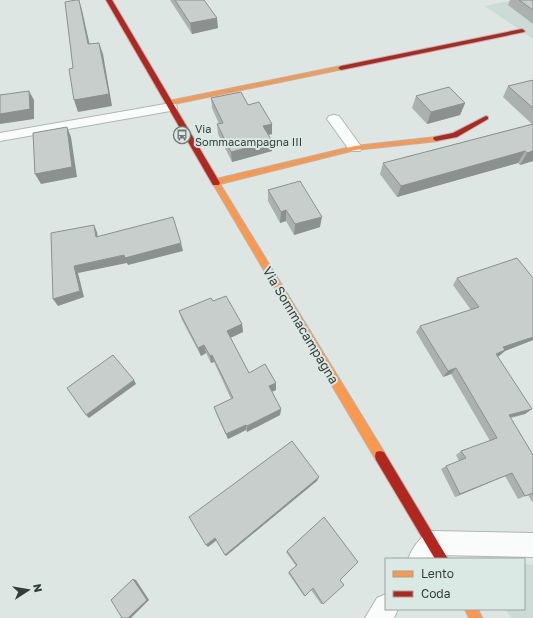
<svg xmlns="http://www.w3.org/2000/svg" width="533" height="618" viewBox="0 0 533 618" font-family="'Golos Text',sans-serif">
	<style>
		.built { fill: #ccdbd6 }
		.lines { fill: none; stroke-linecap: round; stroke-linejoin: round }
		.street-casing { stroke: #b0b6b4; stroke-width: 2 }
		.slow-casing { stroke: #b0b6b4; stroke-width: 2 }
		.jam-casing { stroke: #b0b6b4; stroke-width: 2 }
		.street { fill: #fafbfb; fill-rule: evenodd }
		.slow { fill: #ff974d; fill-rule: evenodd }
		.jam { fill: #b3261e; fill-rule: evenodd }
		.wall { fill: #acb1af }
		.shaded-wall { fill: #8c908f }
		.building { fill: #c8cecc; stroke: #8c908f }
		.labels { text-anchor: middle; stroke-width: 4; stroke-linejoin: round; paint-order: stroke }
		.far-poi-label { font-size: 11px; fill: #363c3a; stroke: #dbe9e4; text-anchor: start }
		.street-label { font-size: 13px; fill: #363c3a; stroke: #dbe9e4 }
	</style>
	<rect width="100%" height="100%" fill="#dee6e3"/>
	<g class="built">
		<polygon points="514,0 533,0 533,39 485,6"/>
		<polygon points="524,564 533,565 533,618 511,618 505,609 524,609"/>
	</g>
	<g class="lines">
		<g class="street-casing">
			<g id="street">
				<polygon points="171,103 176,104 177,107 176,110 0,141 0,133"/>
				<polygon points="334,115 339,116 360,145 362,148 360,151 350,151 327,119 329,116"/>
				<path d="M432,531L533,533V557L438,555L435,559H408C413,547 420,536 432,531Z"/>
				<polygon points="386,594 386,609 398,609 394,618 365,618 377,598"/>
			</g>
		</g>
		<g class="slow-casing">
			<g id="slow">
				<polygon points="341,66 343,67 343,69 169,105 166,103 169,101"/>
				<polygon points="436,137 438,137 438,141 355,150 220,184 384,452 385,456 384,460 380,461 376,460 212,182 216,179 355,146"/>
				<polygon points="465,609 478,609 482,618 469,618"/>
			</g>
		</g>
		<g class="jam-casing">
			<g id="jam">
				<polygon points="106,0 112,0 220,183 219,185 213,185"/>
				<polygon points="522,29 525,31 524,32 341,70 338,68 341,66"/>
				<polygon points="486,116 488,117 488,119 457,137 436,141 433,139 434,137 453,133"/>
				<polygon points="380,451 384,452 448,559 435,559 376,460 375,456 376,452"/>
			</g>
		</g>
		<use href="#street" class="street"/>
		<use href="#slow" class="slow"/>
		<use href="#jam" class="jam"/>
	</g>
	<g class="wall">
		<polygon points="170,0 204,0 218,28 192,34"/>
		<polygon points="510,0 533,0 533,24 508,5"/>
		<polygon points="533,80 533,161 520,165 518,163 397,197 380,174 383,163 532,124 503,97 508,86"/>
		<polygon points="416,96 465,103 460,115 427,124 412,108"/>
		<polygon points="211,98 248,105 272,134 268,135 272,141 272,151 232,162 218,134 217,124 219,124 212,108"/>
		<polygon points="268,190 320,227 294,235 286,221 280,223 268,201"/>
		<polygon points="457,278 533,278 533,340 505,351 499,356 498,357 525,414 511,418 533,455 533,503 528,495 518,499 505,476 455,497 441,469 446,466 459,461 456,455 461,451 490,441 451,374 443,377 416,332 420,326 471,310 453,285"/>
		<polygon points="179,311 242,324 243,332 230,338 249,373 276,383 276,390 272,392 281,409 280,415 247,432 246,430 228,439 216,413 214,407 231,399 214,362 211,363 206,353 201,356 182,320"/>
		<polygon points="287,551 340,580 323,604 321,604 311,590 305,596 304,596 288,573 296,566 286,552"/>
	</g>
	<g class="shaded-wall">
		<polygon points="79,0 82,10 92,55 88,44"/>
		<polygon points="217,18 218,28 192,34 190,23"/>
		<polygon points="99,43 103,54 112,106 78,112 74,100"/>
		<polygon points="29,91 34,100 34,119 0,124 0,114"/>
		<polygon points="465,103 460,115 427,124 431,112"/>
		<polygon points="272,124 272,134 263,136 263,126"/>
		<polygon points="67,127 71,137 77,177 41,184 35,174"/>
		<polygon points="272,141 272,151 232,162 231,152"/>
		<polygon points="525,151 518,163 397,197 401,186"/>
		<polygon points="533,151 533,161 520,165 527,153"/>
		<polygon points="286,210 286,221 280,223 281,212"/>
		<polygon points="322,217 320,227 294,235 295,224"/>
		<polygon points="94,225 97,232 99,245 96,237"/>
		<polygon points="181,243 183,251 128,265 127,263 78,273 84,297 58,306 53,299 74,266"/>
		<polygon points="242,324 243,332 228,339 227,331"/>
		<polygon points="533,337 533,340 505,351 499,356 490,360 503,347"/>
		<polygon points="204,345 206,353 201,356 198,348"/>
		<polygon points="212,355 214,362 211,363 210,356"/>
		<polygon points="456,368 451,374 443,377 448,371"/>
		<polygon points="134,380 136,384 89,418 86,415"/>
		<polygon points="276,383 276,390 269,393 269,386"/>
		<polygon points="281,409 280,415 247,432 247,426"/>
		<polygon points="532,409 525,414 502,419 509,415"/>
		<polygon points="246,425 246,430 228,439 226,434"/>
		<polygon points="512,473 505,476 455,497 460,494"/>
		<polygon points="319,477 317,481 226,556 225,555"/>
		<polygon points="215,538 217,540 208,547 206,545"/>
		<polygon points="133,579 136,580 149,600 131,618 128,618"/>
	</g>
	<g class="building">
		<polygon points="76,0 79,0 88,44 99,43 109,94 74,100 69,69 73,68 65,2"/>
		<polygon points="175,0 204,0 217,18 190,23"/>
		<polygon points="519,0 533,0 533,10"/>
		<polygon points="533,80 533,108 508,86"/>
		<polygon points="449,87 465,103 431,112 416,96"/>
		<polygon points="29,91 30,109 0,114 0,95"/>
		<polygon points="241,92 248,105 259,102 272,124 263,126 272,141 231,152 217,124 223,123 211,98"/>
		<polygon points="533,124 533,151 527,153 525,151 401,186 383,163"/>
		<polygon points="67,127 72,167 35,174 33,133"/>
		<polygon points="300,181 322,217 295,224 286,210 281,212 268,190"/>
		<polygon points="173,217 181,243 125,258 124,255 74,266 80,291 53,299 51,233 94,225 96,237"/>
		<polygon points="517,258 533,278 533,337 503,347 505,350 496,354 532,409 509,415 533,455 533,493 525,496 512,473 460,494 446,466 466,458 461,451 497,438 456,368 448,371 420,326 479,307 457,278"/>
		<polygon points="226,296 242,324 227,331 249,373 265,364 276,383 269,386 281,409 247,426 246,425 226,434 214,407 233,398 212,355 210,356 204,345 198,348 179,311 206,300 211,298 213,301"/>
		<polygon points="113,355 134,380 86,415 67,388"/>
		<polygon points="292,441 319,477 225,555 215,538 206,545 189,517"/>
		<polygon points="324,517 358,562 340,580 344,585 323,604 313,588 305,596 289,572 297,565 287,551"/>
		<polygon points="133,579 147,600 128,618 122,618 111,600"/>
	</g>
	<defs>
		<g id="bus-ring" transform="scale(0.9)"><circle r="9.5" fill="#dbe9e4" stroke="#717875" stroke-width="1.5"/><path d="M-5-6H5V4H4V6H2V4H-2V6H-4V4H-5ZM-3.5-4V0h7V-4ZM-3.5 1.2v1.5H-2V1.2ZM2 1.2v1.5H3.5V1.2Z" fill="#717875"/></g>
	</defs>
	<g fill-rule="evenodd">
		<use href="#bus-ring" x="182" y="135"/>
	</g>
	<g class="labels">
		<g class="far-poi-label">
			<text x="195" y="133">Via<tspan x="195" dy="13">Sommacampagna III</tspan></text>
		</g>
		<g class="street-label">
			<text transform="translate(301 325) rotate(59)" y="5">Via Sommacampagna</text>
		</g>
	</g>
	<rect x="385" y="558" width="140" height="52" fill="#dbe9e4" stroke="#99a4a0"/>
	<rect x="393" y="571" width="20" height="6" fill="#ff974d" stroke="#99a4a0"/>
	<text x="421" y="578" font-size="12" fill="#363c3a">Lento</text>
	<rect x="393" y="591" width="20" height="6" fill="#b3261e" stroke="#99a4a0"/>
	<text x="421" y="598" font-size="12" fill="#363c3a">Coda</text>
	<g transform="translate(28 590) rotate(78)" stroke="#dbe9e4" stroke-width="3" paint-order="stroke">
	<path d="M0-3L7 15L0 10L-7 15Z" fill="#363c3a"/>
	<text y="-6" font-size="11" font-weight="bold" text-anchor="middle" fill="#363c3a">N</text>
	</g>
</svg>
